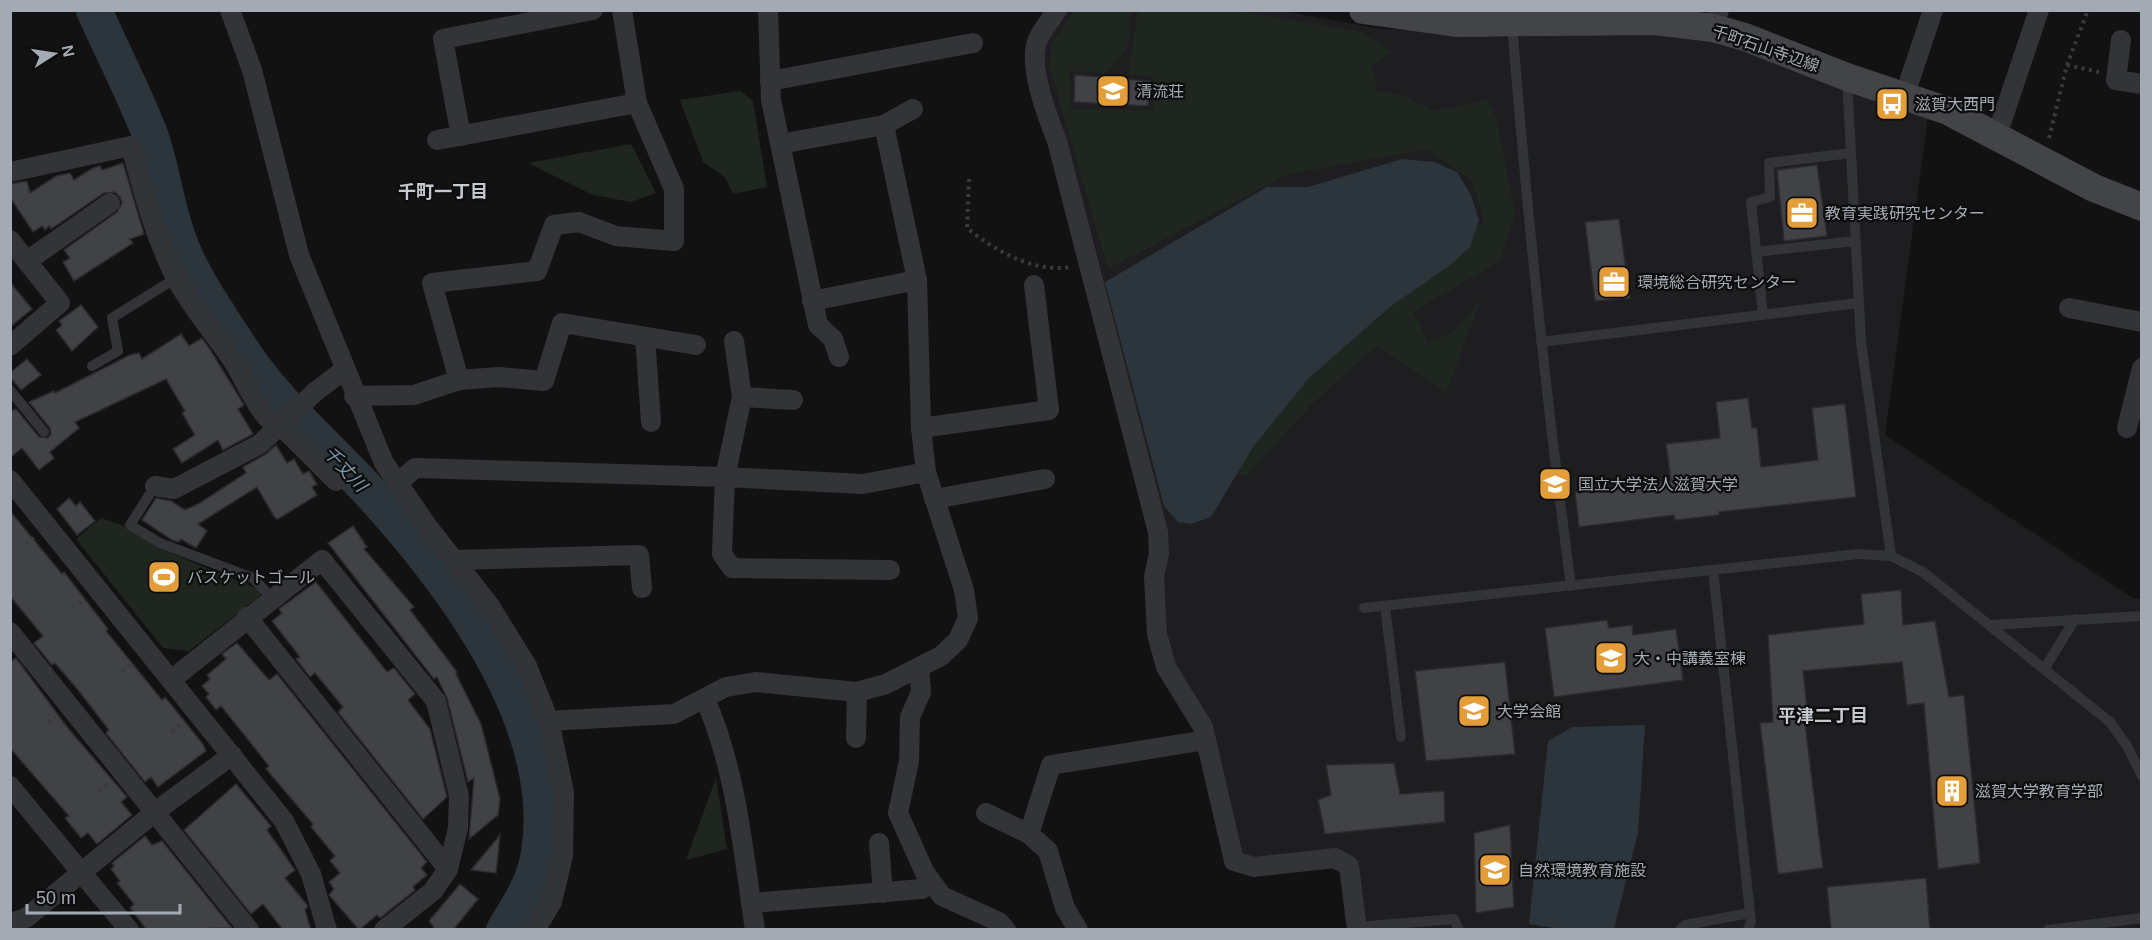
<svg xmlns="http://www.w3.org/2000/svg" width="2152" height="940" viewBox="0 0 2152 940" font-family="Helvetica,'Noto Sans JP',sans-serif">
	<style>
		.built { fill: #1e1e20 }
		.green { fill: #1f261f }
		.water { fill: #2c353b }
		.lines { fill: none; stroke-linecap: round; stroke-linejoin: round }
		.river { stroke: #2c353b; stroke-width: 36 }
		.building { fill: #414246; stroke: #2c2c2f; stroke-width: 1.5 }
		.path { stroke: #393b3f; stroke-width: 4; stroke-dasharray: 3 4.5; stroke-linecap: butt }
		.lane { stroke: #333438; stroke-width: 10 }
		.street { stroke: #333438; stroke-width: 20 }
		.secondary { stroke: #424448; stroke-width: 28 }
		.labels { text-anchor: middle; stroke-width: 4.5; stroke-linejoin: round; paint-order: stroke }
		.street-label { font-size: 16px; fill: #a4aab3; stroke: #0d0d0e }
		.poi-label { font-size: 16px; fill: #a4aab3; stroke: #0d0d0e; text-anchor: start }
		.neighbourhood-label { font-size: 18px; font-weight: bold; fill: #c5c9cf; stroke: #0d0d0e }
		.water-label { font-size: 18px; font-style: italic; fill: #7d9aac; stroke: #0d0d0e }
	</style>
	<rect width="100%" height="100%" fill="#121213"/>
	<polygon class="built" points="1066,10 1283,11 1375,28 1510,37 1653,33 1715,40 1928,117 1885,435 2134,599 2141,599 2141,929 1365,929 1355,861 1255,859 1240,854 1163,634 1161,579 1043,69 1043,42"/>
	<g class="green">
		<polygon points="1074,11 1131,11 1128,47 1107,73 1069,71 1071,109 1153,110 1153,77 1128,74 1138,11 1237,11 1361,32 1391,52 1372,67 1377,91 1404,95 1433,111 1487,100 1496,117 1515,214 1501,260 1413,312 1428,341 1451,334 1481,300 1446,393 1376,346 1312,404 1247,475 1223,475 1292,376 1421,259 1484,222 1472,181 1428,149 1288,174 1108,269 1050,69 1051,44"/>
		<polygon points="740,91 753,101 767,187 733,194 725,177 703,162 680,100"/>
		<polygon points="631,144 656,193 631,202 593,195 528,163"/>
		<polygon points="101,518 127,527 161,549 265,592 189,651 163,648 76,539"/>
		<polygon points="716,778 727,849 686,860"/>
	</g>
	<g class="water">
		<polygon points="1402,159 1434,162 1457,172 1471,195 1479,220 1470,247 1449,266 1391,306 1309,378 1253,447 1211,517 1191,524 1178,522 1164,506 1105,282 1267,187 1308,187"/>
		<polygon points="1645,725 1638,833 1614,929 1561,929 1529,924 1548,741 1572,727"/>
	</g>
	<g class="lines">
		<path class="river" d="M94,10C112,51 133,91 149,132C161,163 165,198 175,229C188,272 215,309 239,346C276,405 332,449 377,500C458,590 559,725 539,853C535,881 519,906 504,930"/>
	</g>
	<g class="building">
		<polygon points="1075,75 1150,81 1148,106 1074,102"/>
		<polygon points="123,163 144,234 130,239 133,243 74,281 63,262 70,258 64,250 117,212 122,203 120,197 115,192 104,193 51,229 49,226 45,230 42,226 33,232 10,197 10,184 27,181 30,193 56,176 70,173 74,180 93,168 100,166 102,170"/>
		<polygon points="1817,165 1827,236 1784,241 1777,170"/>
		<polygon points="1619,219 1630,298 1595,301 1585,222"/>
		<polygon points="10,282 32,309 10,327"/>
		<polygon points="81,305 98,327 72,351 56,330 62,325 59,321"/>
		<polygon points="181,334 189,346 202,338 211,351 244,405 238,409 253,434 223,450 218,440 182,463 173,449 195,435 182,413 185,411 166,379 75,422 79,428 50,452 54,458 39,470 22,448 10,458 10,411 16,409 39,437 48,438 51,434 50,428 29,402 54,391 55,393 130,355 139,353 142,359"/>
		<polygon points="27,359 41,375 21,390 10,377 10,373"/>
		<polygon points="1748,398 1752,428 1757,428 1761,467 1818,460 1812,408 1845,404 1856,497 1719,512 1719,515 1675,520 1674,515 1579,527 1575,492 1671,481 1666,444 1720,438 1716,402"/>
		<polygon points="276,445 287,463 294,459 303,474 309,471 317,484 312,487 317,495 278,519 275,518 257,487 198,524 207,531 196,548 181,539 179,542 172,540 142,520 156,498 171,501 185,510 200,503 246,473 243,467 266,454"/>
		<polygon points="69,498 76,506 80,502 95,521 77,535 57,509"/>
		<polygon points="10,511 62,574 64,572 108,629 106,631 162,700 165,697 202,743 206,751 158,787 151,777 145,782 106,733 109,730 78,690 55,663 52,665 34,643 43,636 10,596"/>
		<polygon points="353,526 367,547 364,549 414,607 410,610 457,672 456,674 481,724 500,799 498,815 469,839 474,778 468,782 447,698 437,677 434,679 328,543"/>
		<polygon points="316,582 387,672 394,668 415,694 408,700 430,729 447,797 423,819 338,712 343,707 315,673 310,677 296,659 300,657 272,621 282,613 279,609"/>
		<polygon points="1901,590 1903,625 1935,621 1949,697 1964,695 1980,863 1938,869 1924,703 1907,705 1902,662 1803,671 1808,716 1804,716 1823,868 1778,874 1760,723 1773,722 1768,635 1864,624 1861,594"/>
		<polygon points="1607,620 1609,628 1632,625 1633,635 1676,629 1683,680 1554,697 1545,628"/>
		<polygon points="237,643 269,680 277,674 427,862 421,868 427,875 413,887 415,890 380,918 377,915 359,930 329,895 334,889 329,882 340,873 330,861 335,856 311,827 313,824 266,769 269,766 246,737 221,706 216,710 206,697 209,694 202,686 210,679 207,675 226,659 222,654"/>
		<polygon points="16,658 67,727 127,797 121,802 132,815 97,844 88,833 81,838 65,818 69,816 10,748 10,662"/>
		<polygon points="1505,662 1515,754 1426,761 1415,671"/>
		<polygon points="1394,763 1400,794 1444,791 1445,822 1325,834 1318,800 1331,795 1326,765"/>
		<polygon points="236,784 271,826 267,830 295,870 285,878 308,906 305,910 311,930 283,930 263,904 251,914 184,830"/>
		<polygon points="1510,825 1514,907 1476,913 1474,833"/>
		<polygon points="500,835 496,873 471,870"/>
		<polygon points="145,836 152,845 162,841 232,928 147,930 130,908 134,904 117,883 120,881 111,869 114,866 112,863"/>
		<polygon points="1926,878 1930,930 1831,930 1827,887"/>
		<polygon points="460,884 478,899 453,930 436,930 429,921"/>
	</g>
	<g class="lines">
		<g class="path">
			<polyline points="2067,65 2099,72"/>
			<polyline points="2049,138 2067,65 2088,10"/>
			<path d="M969,179L967,228C994,250 1033,273 1070,267"/>
			<polyline points="26,544 34,538"/>
			<polyline points="73,608 83,600"/>
			<polyline points="122,671 133,663"/>
			<polyline points="48,722 55,717"/>
			<polyline points="172,732 181,724"/>
			<polyline points="99,791 108,783"/>
		</g>
		<g class="lane">
			<path d="M1512,24C1527,212 1546,399 1571,586"/>
			<polyline points="1847,78 1861,342 1891,556"/>
			<polyline points="1756,252 1855,241"/>
			<polyline points="1763,315 1751,202 1770,197 1769,163 1851,153"/>
			<polyline points="1541,342 1858,303"/>
			<polyline points="92,366 118,351 112,318 176,278"/>
			<polyline points="10,390 44,432"/>
			<polyline points="155,486 130,525 160,543 253,578 272,598"/>
			<polyline points="1713,570 1751,922 1748,930"/>
			<polyline points="1385,606 1401,737"/>
			<polyline points="1364,608 1858,554 1891,556 1923,572 2110,722 2127,746 2142,776"/>
			<polyline points="1990,625 2142,616"/>
			<polyline points="2045,668 2075,619"/>
			<polyline points="1357,927 1454,919 1459,930"/>
			<polyline points="1680,930 1685,925 1750,913"/>
			<polyline points="2048,930 2142,918"/>
		</g>
		<g class="street">
			<polyline points="230,10 252,70 299,255 384,463 428,527 490,606 527,666 549,721 564,792 563,856 552,902 535,930"/>
			<polyline points="768,10 771,100 818,325 833,339 839,357"/>
			<path d="M1057,10C1051,19 1043,29 1038,39C1027,65 1047,115 1057,141L1158,532L1159,553L1154,577L1157,634L1166,667L1203,727L1234,861L1254,867L1335,858L1349,866L1357,930"/>
			<polyline points="1713,28 1719,10"/>
			<polyline points="2121,40 2116,80 2142,84"/>
			<polyline points="770,81 973,43"/>
			<polyline points="1904,97 1933,10"/>
			<polyline points="1997,135 2039,10"/>
			<polyline points="461,136 443,39 593,10"/>
			<polyline points="437,140 637,103"/>
			<polyline points="780,144 884,125 913,109"/>
			<path d="M10,172L131,146C143,191 155,238 177,280C194,311 217,336 236,366C248,386 262,423 285,430L336,481"/>
			<polyline points="10,240 60,303 10,346"/>
			<polyline points="27,261 110,203"/>
			<polyline points="812,301 917,280"/>
			<polyline points="2069,308 2142,322"/>
			<polyline points="645,337 651,422"/>
			<polyline points="734,341 742,397 725,477 722,554 732,568 890,570"/>
			<polyline points="459,380 432,283 537,271 554,225 579,222 616,236 674,241 674,189 637,103 622,10"/>
			<polyline points="354,396 414,395 459,380 499,377 544,381 562,323 696,345"/>
			<polyline points="742,397 793,400"/>
			<polyline points="921,428 1049,410 1034,285"/>
			<polyline points="2127,428 2142,368"/>
			<polyline points="10,480 284,821 311,874 327,930"/>
			<polyline points="397,484 415,468 725,477 863,484 926,472"/>
			<polyline points="155,486 174,489 260,444 315,392 344,370"/>
			<polyline points="934,499 1045,479"/>
			<polyline points="454,560 639,555 642,588"/>
			<polyline points="247,617 448,869"/>
			<polyline points="10,632 249,930"/>
			<polyline points="919,667 921,692 910,717 909,761 898,813 925,873 942,896 999,922 1006,930"/>
			<polyline points="171,680 322,560 436,701 459,796 458,828 448,869 433,891 384,930"/>
			<path d="M705,699C737,772 743,851 755,930"/>
			<polyline points="549,721 674,714 726,687 756,682 857,692 886,684 941,656 958,640 968,618 964,590 926,472 921,428 917,280 884,125"/>
			<polyline points="856,738 857,692"/>
			<polyline points="10,786 129,930"/>
			<polyline points="986,813 1029,834 1048,851 1065,908 1078,930"/>
			<polyline points="1029,834 1051,765 1206,740"/>
			<polyline points="879,843 883,893"/>
			<polyline points="751,903 922,889"/>
			<polyline points="10,923 26,918 155,812 232,755"/>
		</g>
		<polyline class="secondary" points="1363,10 1456,23 1655,21 1713,28 1745,37 1847,77 1948,111 2094,188 2142,207"/>
	</g>
	<defs>
		<g id="university-square" transform="scale(1.725)"><rect x="-9" y="-9" width="18" height="18" rx="4" fill="#e49e39" stroke="#0d0d0e"/><path d="M0-5L7-2L0 1L-7-2ZM-4 1L0 2.5L4 1V4Q0 6-4 4Z" fill="#fff"/></g>
		<g id="bus-square" transform="scale(1.725)"><rect x="-9" y="-9" width="18" height="18" rx="4" fill="#e49e39" stroke="#0d0d0e"/><path d="M-5-6H5V4H4V6H2V4H-2V6H-4V4H-5ZM-3.5-4V0h7V-4ZM-3.5 1.2v1.5H-2V1.2ZM2 1.2v1.5H3.5V1.2Z" fill="#fff"/></g>
		<g id="office-square" transform="scale(1.725)"><rect x="-9" y="-9" width="18" height="18" rx="4" fill="#e49e39" stroke="#0d0d0e"/><path d="M-6-3h4V-5.5h4V-3h4V5H-6ZM-1-4.5V-3h2v-1.5ZM-6 0V1H6V0Z" fill="#fff"/></g>
		<g id="stadium-square" transform="scale(1.725)"><rect x="-9" y="-9" width="18" height="18" rx="4" fill="#e49e39" stroke="#0d0d0e"/><path d="M0-5a6.5 5 0 1 0 0 10a6.5 5 0 1 0 0-10ZM-3.5-1.8h7v3.6h-7Z" fill="#fff"/></g>
		<g id="building-square" transform="scale(1.725)"><rect x="-9" y="-9" width="18" height="18" rx="4" fill="#e49e39" stroke="#0d0d0e"/><path d="M-4-6H4V6H1V3H-1V6H-4ZM-2.5-4.3h1.7v1.8h-1.7ZM.8-4.3h1.7v1.8H.8ZM-2.5-1h1.7V.8h-1.7ZM.8-1h1.7V.8H.8Z" fill="#fff"/></g>
	</defs>
	<g fill-rule="evenodd">
		<use href="#university-square" x="1113" y="91"/>
		<use href="#bus-square" x="1892" y="104"/>
		<use href="#office-square" x="1802" y="213"/>
		<use href="#office-square" x="1614" y="282"/>
		<use href="#university-square" x="1555" y="484"/>
		<use href="#stadium-square" x="164" y="577"/>
		<use href="#university-square" x="1611" y="658"/>
		<use href="#university-square" x="1474" y="711"/>
		<use href="#building-square" x="1952" y="791"/>
		<use href="#university-square" x="1495" y="870"/>
	</g>
	<g class="labels">
		<g class="street-label">
			<text transform="translate(1766 48) rotate(19)" y="6">千町石山寺辺線</text>
		</g>
		<g class="poi-label">
			<text x="1136" y="97">清流荘</text>
			<text x="1915" y="110">滋賀大西門</text>
			<text x="1825" y="219">教育実践研究センター</text>
			<text x="1637" y="288">環境総合研究センター</text>
			<text x="1578" y="490">国立大学法人滋賀大学</text>
			<text x="187" y="583">バスケットゴール</text>
			<text x="1634" y="664">大・中講義室棟</text>
			<text x="1497" y="717">大学会館</text>
			<text x="1975" y="797">滋賀大学教育学部</text>
			<text x="1518" y="876">自然環境教育施設</text>
		</g>
		<g class="neighbourhood-label">
			<text x="443" y="198">千町一丁目</text>
			<text x="1823" y="722">平津二丁目</text>
		</g>
		<g class="water-label">
			<text transform="translate(345 469) rotate(47)" y="6">千丈川</text>
		</g>
	</g>
	<rect width="2152" height="940" fill="none" stroke="#a4aab3" stroke-width="24"/>
	<g transform="translate(54 54) rotate(78)" stroke="#0d0d0e" stroke-width="4.5" paint-order="stroke">
	<path d="M0-4.5L10 22L0 15L-10 22Z" fill="#a4aab3"/>
	<text y="-9" font-size="16" font-weight="bold" text-anchor="middle" fill="#a4aab3">N</text>
	</g>
	<path d="M27 904v9h153v-9" fill="none" stroke="#a4aab3" stroke-width="3"/>
	<text x="36" y="904" font-size="18" fill="#a4aab3" stroke="#0d0d0e" stroke-width="4.5" paint-order="stroke">50 m</text>
</svg>
